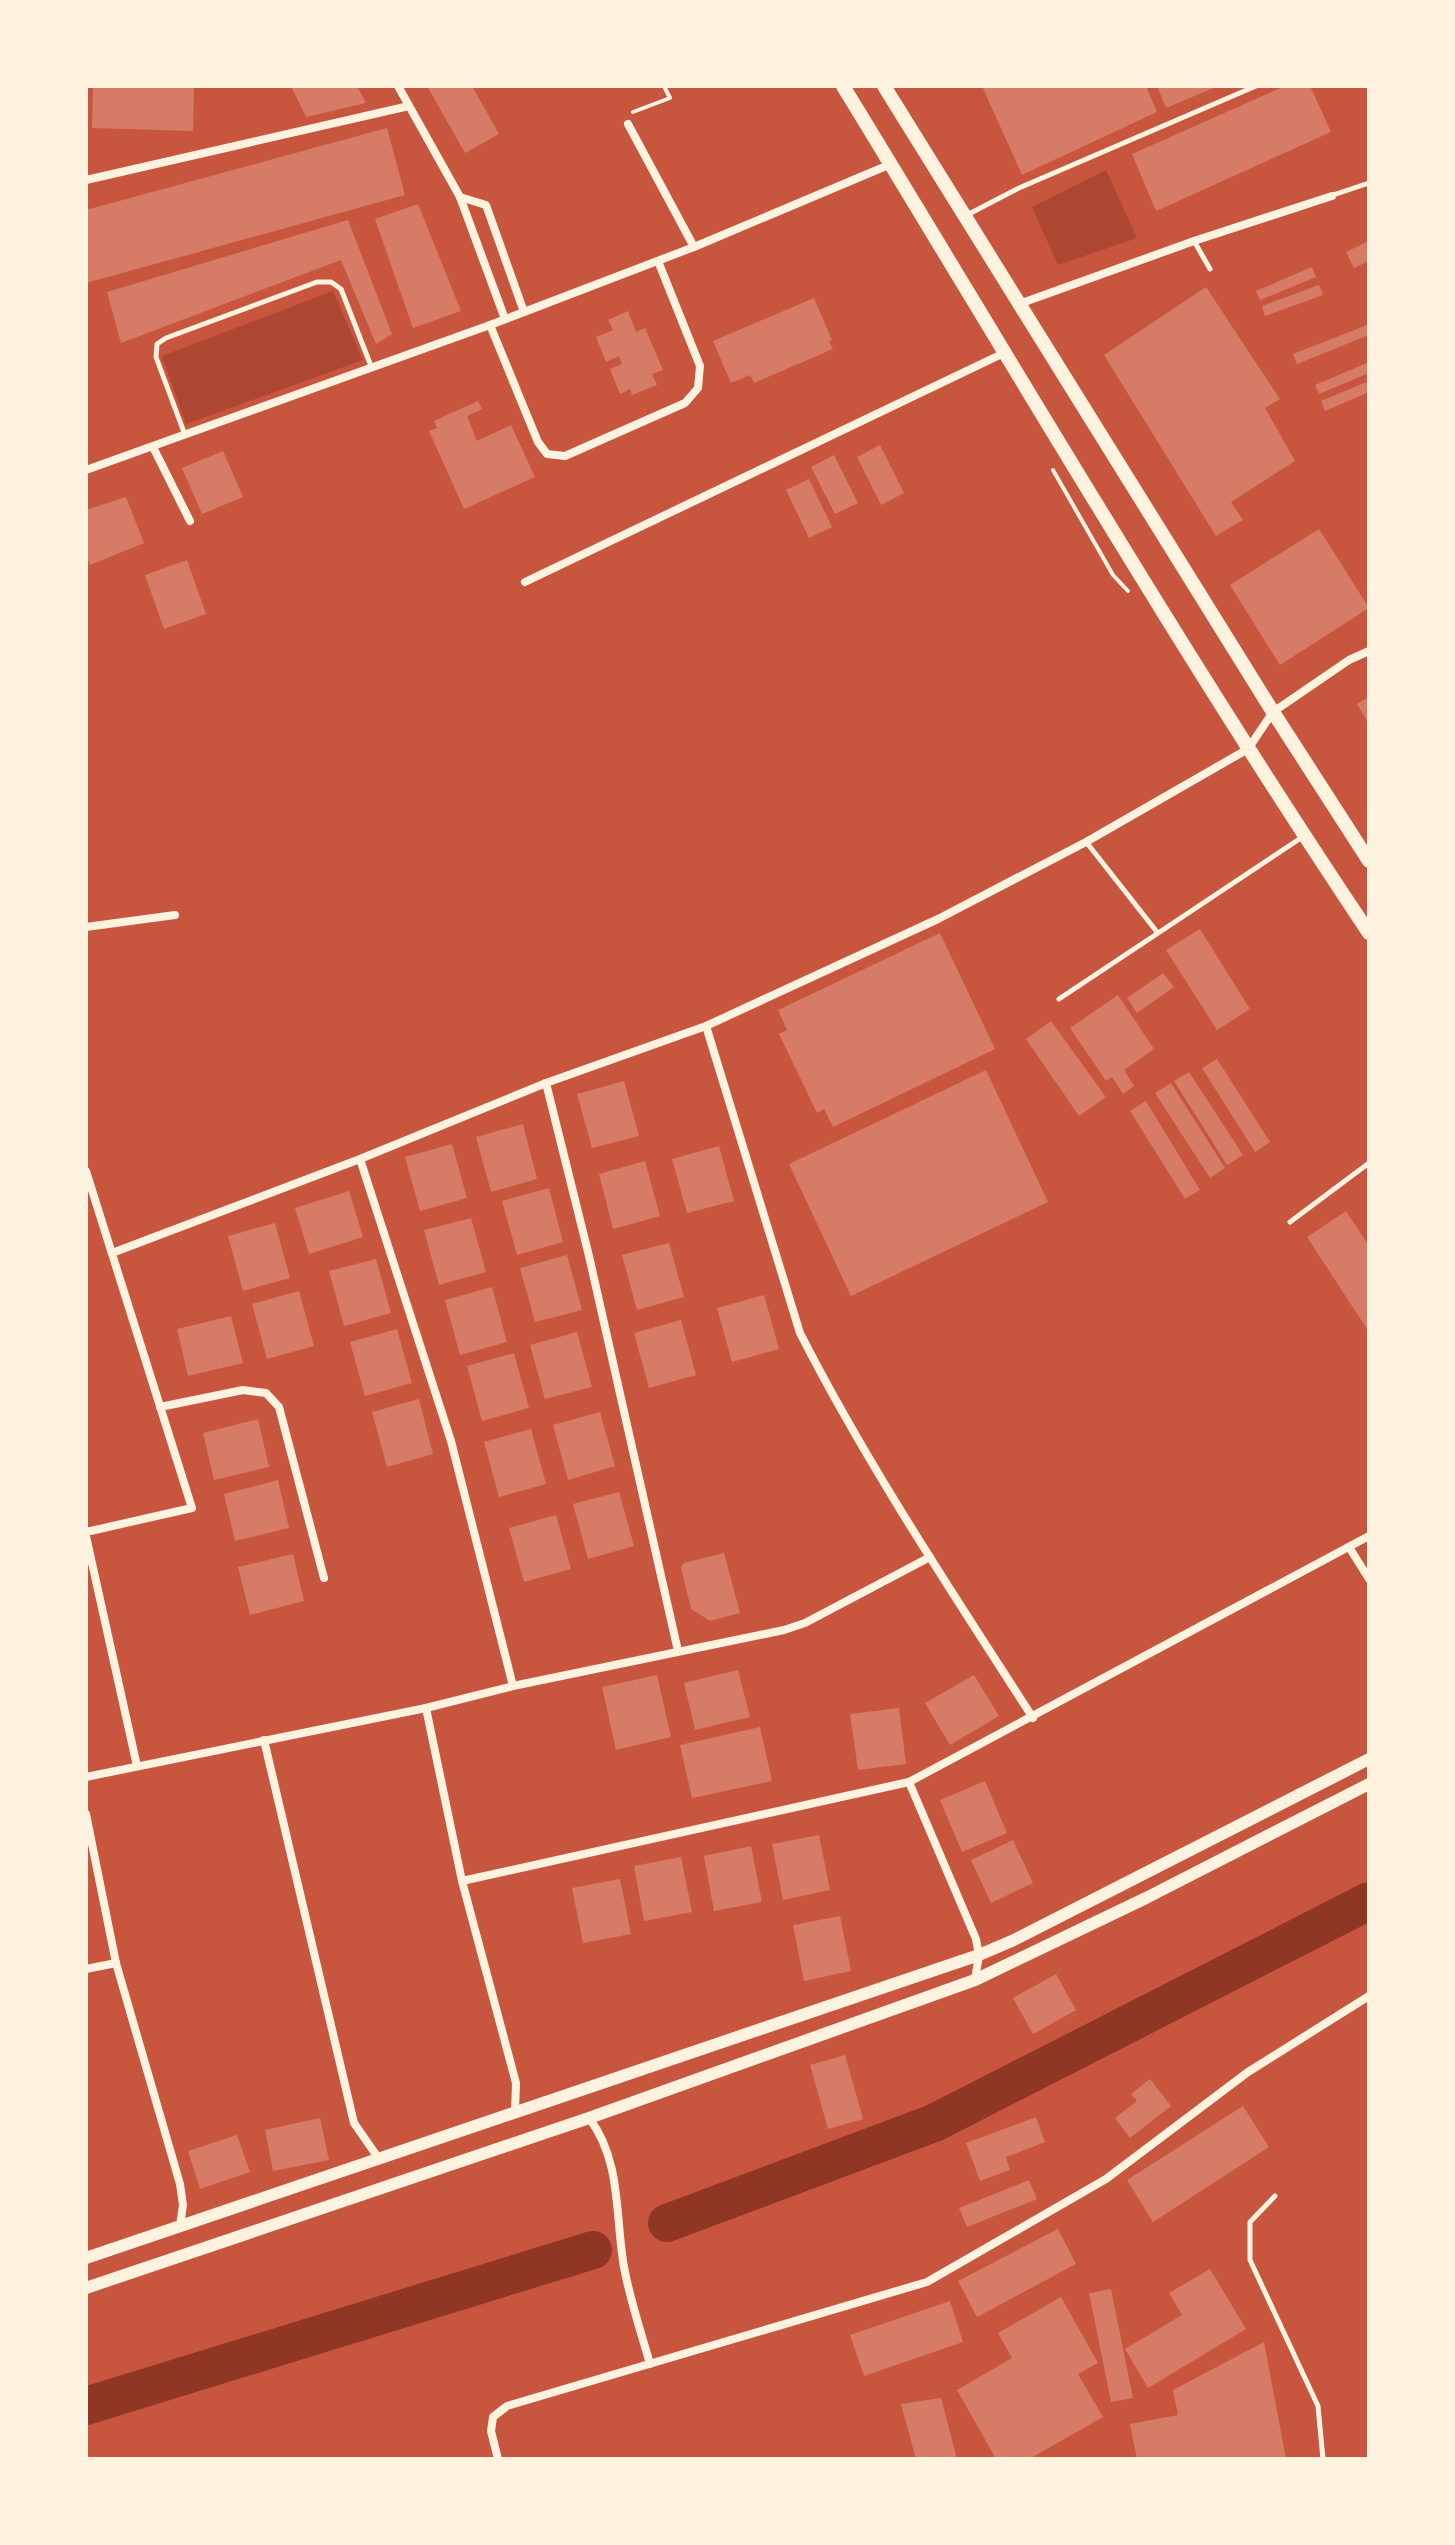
<svg xmlns="http://www.w3.org/2000/svg" width="1455" height="2545" viewBox="0 0 1455 2545" font-family="'Source Sans 3',sans-serif">
	<style>
		.green { fill: #ae4732 }
		.lines { fill: none; stroke-linecap: round; stroke-linejoin: round }
		.river { stroke: #8f3625; stroke-width: 38 }
		.building { fill: #d67c66 }
		.path { stroke: #fff3e0; stroke-width: 4 }
		.service { stroke: #fff3e0; stroke-width: 5 }
		.minor { stroke: #fff3e0; stroke-width: 8 }
		.tertiary { stroke: #fff3e0; stroke-width: 12 }
		.secondary { stroke: #fff3e0; stroke-width: 14 }
	</style>
	<rect width="100%" height="100%" fill="#c8553d"/>
	<g class="green">
		<polygon points="1106,170 1137,238 1058,265 1032,207"/>
		<polygon points="333,291 363,360 186,424 162,356"/>
	</g>
	<g class="lines">
		<g class="river">
			<polyline points="667,2223 934,2123 1369,1901"/>
			<polyline points="86,2406 593,2250"/>
		</g>
	</g>
	<g class="building">
		<polygon points="93,86 194,86 193,131 92,128"/>
		<polygon points="291,86 357,86 366,103 306,117"/>
		<polygon points="427,86 472,86 499,134 465,153"/>
		<polygon points="982,86 1146,86 1157,112 1022,175"/>
		<polygon points="1157,86 1218,86 1166,108"/>
		<polygon points="1285,86 1310,86 1331,132 1156,211 1132,154"/>
		<polygon points="387,128 405,195 86,283 86,210"/>
		<polygon points="418,204 461,311 413,328 375,219"/>
		<polygon points="348,220 392,334 376,344 341,260 121,343 107,292"/>
		<polygon points="1369,241 1369,261 1354,268 1346,252"/>
		<polygon points="1312,267 1316,277 1260,300 1256,291"/>
		<polygon points="1319,285 1323,295 1265,316 1262,306"/>
		<polygon points="1206,287 1280,399 1265,408 1295,461 1231,502 1243,520 1216,536 1104,355"/>
		<polygon points="814,298 832,340 829,341 833,349 754,383 750,375 731,383 713,341"/>
		<polygon points="628,311 636,332 645,328 663,370 652,374 657,385 632,395 630,389 620,394 610,369 622,364 619,356 606,362 596,337 613,330 608,320"/>
		<polygon points="1367,325 1369,335 1297,364 1293,354"/>
		<polygon points="1369,362 1369,373 1319,394 1315,385"/>
		<polygon points="1369,381 1369,392 1325,411 1321,401"/>
		<polygon points="478,401 482,409 467,416 477,441 511,425 535,477 464,509 429,431 437,428 434,421"/>
		<polygon points="880,445 904,493 881,505 857,457"/>
		<polygon points="223,451 243,497 202,514 182,468"/>
		<polygon points="834,455 858,503 835,514 811,467"/>
		<polygon points="809,479 832,527 809,538 786,490"/>
		<polygon points="126,497 144,543 90,565 86,556 86,510"/>
		<polygon points="1319,529 1369,608 1280,665 1230,585"/>
		<polygon points="187,560 206,614 164,629 145,575"/>
		<polygon points="1369,697 1369,724 1357,704"/>
		<polygon points="1200,929 1250,1009 1217,1030 1166,950"/>
		<polygon points="940,933 995,1049 833,1127 824,1109 817,1113 779,1034 787,1030 778,1010"/>
		<polygon points="1163,973 1174,987 1137,1013 1127,998"/>
		<polygon points="1118,995 1154,1049 1124,1070 1134,1086 1123,1094 1112,1077 1106,1081 1070,1028"/>
		<polygon points="1051,1021 1106,1097 1079,1116 1026,1039"/>
		<polygon points="1217,1059 1270,1142 1255,1152 1202,1068"/>
		<polygon points="986,1070 1048,1202 851,1296 789,1164"/>
		<polygon points="1189,1072 1243,1155 1227,1165 1174,1081"/>
		<polygon points="624,1081 639,1136 592,1148 577,1094"/>
		<polygon points="1171,1083 1225,1168 1210,1178 1155,1093"/>
		<polygon points="1146,1101 1200,1190 1185,1199 1130,1111"/>
		<polygon points="523,1124 537,1179 491,1192 476,1137"/>
		<polygon points="452,1144 467,1198 420,1211 405,1157"/>
		<polygon points="719,1146 734,1201 687,1213 672,1159"/>
		<polygon points="645,1161 660,1216 613,1229 599,1174"/>
		<polygon points="549,1188 563,1242 517,1255 502,1201"/>
		<polygon points="349,1191 363,1237 309,1254 295,1208"/>
		<polygon points="1346,1211 1369,1246 1369,1332 1307,1237"/>
		<polygon points="471,1218 486,1272 439,1285 424,1230"/>
		<polygon points="275,1223 290,1278 243,1291 228,1236"/>
		<polygon points="669,1243 684,1297 637,1310 622,1255"/>
		<polygon points="567,1255 582,1310 535,1322 520,1268"/>
		<polygon points="376,1259 391,1313 344,1326 329,1271"/>
		<polygon points="492,1287 507,1342 460,1355 445,1300"/>
		<polygon points="299,1291 314,1346 267,1359 252,1304"/>
		<polygon points="764,1295 779,1349 732,1362 717,1308"/>
		<polygon points="231,1316 243,1363 188,1376 177,1329"/>
		<polygon points="681,1320 696,1375 649,1388 634,1333"/>
		<polygon points="397,1329 412,1383 365,1396 350,1342"/>
		<polygon points="577,1332 592,1387 545,1399 530,1345"/>
		<polygon points="514,1353 529,1408 482,1421 467,1366"/>
		<polygon points="419,1399 433,1454 387,1467 372,1412"/>
		<polygon points="600,1412 615,1466 568,1480 553,1425"/>
		<polygon points="258,1419 269,1467 214,1480 203,1433"/>
		<polygon points="531,1429 546,1484 499,1497 484,1442"/>
		<polygon points="278,1480 289,1528 235,1541 224,1494"/>
		<polygon points="619,1492 634,1546 588,1559 573,1504"/>
		<polygon points="556,1515 571,1569 524,1582 509,1528"/>
		<polygon points="724,1553 740,1613 710,1621 691,1609 681,1567 684,1563"/>
		<polygon points="293,1554 304,1601 250,1615 238,1567"/>
		<polygon points="738,1670 750,1717 695,1730 684,1683"/>
		<polygon points="657,1675 671,1737 616,1750 602,1687"/>
		<polygon points="974,1675 999,1716 950,1745 925,1703"/>
		<polygon points="899,1708 906,1764 858,1770 850,1714"/>
		<polygon points="760,1727 772,1781 692,1798 680,1745"/>
		<polygon points="985,1781 1007,1833 962,1852 940,1800"/>
		<polygon points="819,1835 830,1890 783,1900 772,1844"/>
		<polygon points="1013,1840 1033,1883 991,1903 971,1860"/>
		<polygon points="751,1846 762,1902 714,1911 704,1856"/>
		<polygon points="681,1857 692,1912 644,1921 634,1866"/>
		<polygon points="620,1879 631,1934 583,1943 572,1888"/>
		<polygon points="840,1916 851,1971 804,1981 793,1925"/>
		<polygon points="1056,1974 1076,2010 1033,2034 1013,1998"/>
		<polygon points="845,2055 863,2119 828,2129 810,2065"/>
		<polygon points="1150,2079 1171,2106 1130,2138 1115,2118 1137,2101 1131,2094"/>
		<polygon points="1243,2106 1269,2147 1153,2222 1127,2180"/>
		<polygon points="1036,2117 1045,2142 1006,2157 1010,2170 980,2181 966,2143"/>
		<polygon points="320,2118 329,2160 273,2171 265,2130"/>
		<polygon points="237,2135 250,2172 200,2189 188,2151"/>
		<polygon points="1029,2180 1037,2199 967,2227 959,2208"/>
		<polygon points="1058,2229 1076,2264 977,2317 958,2281"/>
		<polygon points="1210,2269 1246,2329 1148,2388 1125,2349 1182,2315 1169,2293"/>
		<polygon points="1111,2289 1133,2398 1111,2402 1089,2293"/>
		<polygon points="1061,2297 1098,2363 1078,2374 1103,2417 1029,2459 996,2459 957,2390 1012,2358 998,2333"/>
		<polygon points="950,2301 963,2342 864,2376 850,2335"/>
		<polygon points="1264,2342 1286,2459 1137,2459 1130,2424 1178,2415 1173,2390"/>
		<polygon points="941,2398 957,2459 916,2459 901,2404"/>
	</g>
	<g class="lines">
		<g class="path">
			<polyline points="633,112 670,98 664,86"/>
			<polyline points="1053,470 1113,575 1128,591"/>
		</g>
		<g class="service">
			<polyline points="1333,195 1369,183"/>
			<polyline points="967,215 1019,188 1256,86"/>
			<polyline points="1194,241 1210,269"/>
			<polyline points="185,435 156,357 157,344 166,338 317,282 331,282 341,289 371,366"/>
			<polyline points="1087,843 1157,932"/>
			<polyline points="1059,999 1304,836"/>
			<polyline points="1290,1222 1369,1163"/>
			<polyline points="1275,2196 1250,2222 1250,2260 1318,2406 1323,2459"/>
		</g>
		<g class="minor">
			<polyline points="398,86 460,197 505,319"/>
			<polyline points="628,124 694,247"/>
			<polyline points="86,180 409,106"/>
			<polyline points="460,197 486,205 524,312"/>
			<polyline points="1019,304 1194,241 1332,196"/>
			<polyline points="490,325 538,442 547,454 565,456 685,403 698,388 700,366 658,261"/>
			<polyline points="153,447 190,521"/>
			<polyline points="86,470 490,325 694,247 891,164"/>
			<polyline points="525,582 1004,353"/>
			<polyline points="86,927 175,915"/>
			<path d="M706,1026L800,1333C868,1466 952,1592 1033,1718"/>
			<polyline points="546,1083 589,1256 678,1651"/>
			<polyline points="360,1159 451,1441 513,1686"/>
			<polyline points="86,1171 192,1508 86,1532"/>
			<polyline points="112,1253 360,1159 546,1083 706,1026 938,919 1086,842 1248,749 1273,712 1349,660 1369,651"/>
			<polyline points="160,1407 243,1390 266,1393 279,1407 324,1578"/>
			<polyline points="86,1536 137,1766"/>
			<polyline points="1349,1547 1369,1579"/>
			<polyline points="426,1708 462,1881 516,2083 515,2112"/>
			<polyline points="264,1740 354,2123 379,2159"/>
			<polyline points="86,1777 426,1708 513,1686 784,1630 805,1623 930,1557"/>
			<polyline points="909,1782 976,1939 979,1955 975,1980"/>
			<polyline points="86,1814 116,1963 180,2184 183,2205 180,2226"/>
			<polyline points="462,1881 909,1782 1369,1536"/>
			<polyline points="86,1969 116,1963"/>
			<path d="M589,2118C622,2161 615,2217 624,2267C630,2300 641,2332 650,2364"/>
			<polyline points="498,2459 491,2431 493,2417 507,2406 927,2282 1106,2179 1248,2072 1369,1996"/>
		</g>
		<g class="tertiary">
			<polyline points="86,2258 979,1955 1014,1940 1369,1759"/>
			<polyline points="86,2288 589,2118 975,1980 1146,1898 1369,1784"/>
		</g>
		<g class="secondary">
			<path d="M843,86C1016,369 1184,657 1369,933"/>
			<polyline points="884,86 1273,712 1369,861"/>
		</g>
	</g>
	<rect width="1455" height="2545" fill="none" stroke="#fff3e0" stroke-width="176"/>
</svg>
